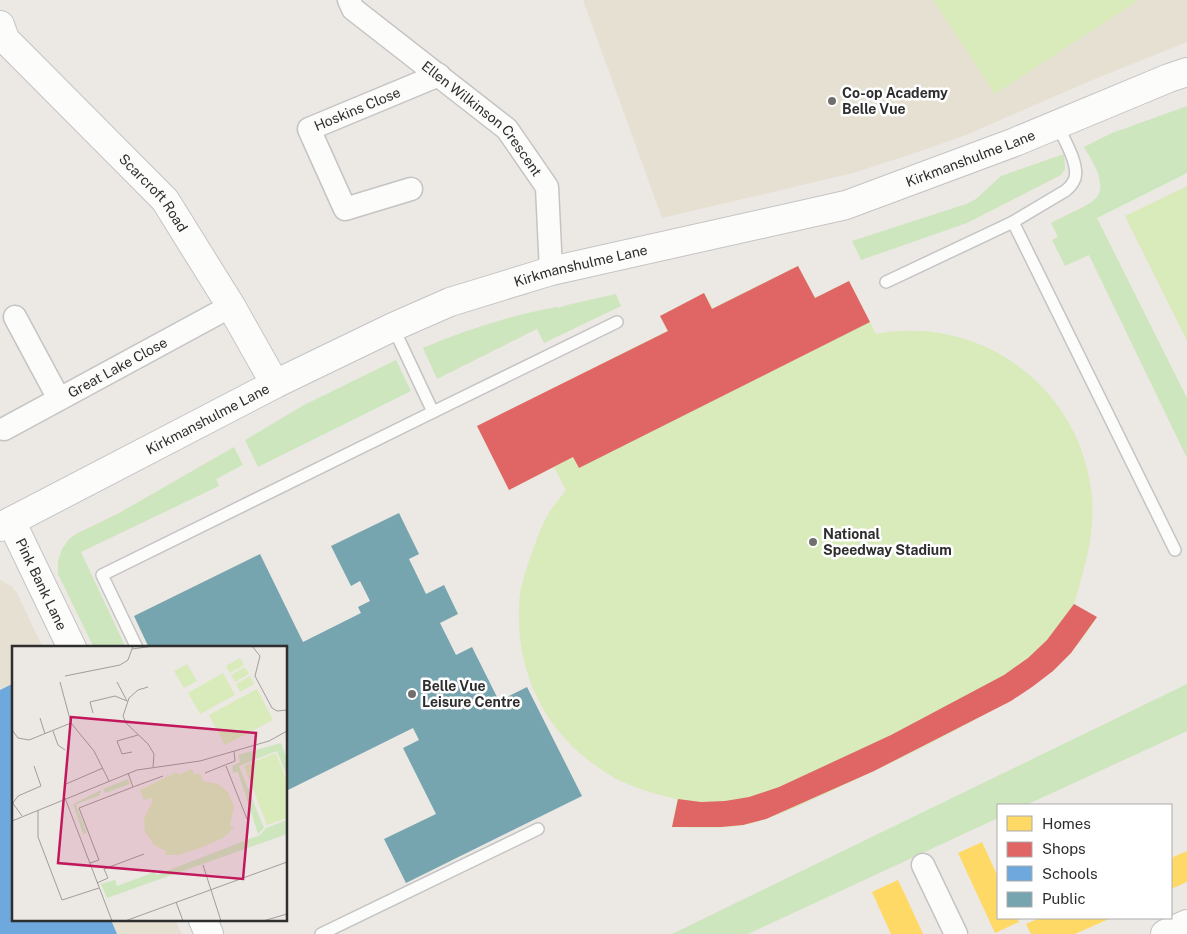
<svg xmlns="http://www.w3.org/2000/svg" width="1187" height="934" viewBox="0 0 1187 934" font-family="'Public Sans',sans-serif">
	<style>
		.education { fill: #e6e0d3 }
		.green { fill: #cee6be }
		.pitch { fill: #d9eabb }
		.homes { fill: #ffd966 }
		.shops { fill: #e06666 }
		.schools { fill: #6fa8dc }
		.public { fill: #76a5af }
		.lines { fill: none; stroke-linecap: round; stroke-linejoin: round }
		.lane-casing { stroke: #c5c4c5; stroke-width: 14 }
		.street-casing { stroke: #c5c4c5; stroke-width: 25 }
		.secondary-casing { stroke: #c5c4c5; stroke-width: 30 }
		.lane { stroke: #fcfcfb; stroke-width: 11 }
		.street { stroke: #fcfcfb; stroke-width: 22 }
		.secondary { stroke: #fcfcfb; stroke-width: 28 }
		.poi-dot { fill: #706f6e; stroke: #fff; stroke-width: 2 }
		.labels { text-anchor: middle; stroke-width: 5; stroke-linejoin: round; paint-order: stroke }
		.poi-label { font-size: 14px; font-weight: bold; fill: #2e2e2e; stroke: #fff; text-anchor: start }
		.street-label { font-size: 14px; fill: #2e2e2e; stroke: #fff }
		.inset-road { fill: none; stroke: #a09e9b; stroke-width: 1 }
		.view { fill: #c2185b; fill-opacity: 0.15; stroke: #c2185b; stroke-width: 2.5 }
		.inset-edge { fill: none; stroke: #2e2e2e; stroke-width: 2.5 }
	</style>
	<rect width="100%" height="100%" fill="#ece8e4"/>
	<g class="education">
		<polygon points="583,0 1187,0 1187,42 1090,81 966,135 915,153 853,173 662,218"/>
		<polygon points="0,580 11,586 17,593 43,648 14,648 14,920 175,920 182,934 0,934"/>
	</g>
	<g class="green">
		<path d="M1187,106V173L1097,218L1187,398V458L1089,255L1065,266L1052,240L1058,237L1051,223C1061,217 1091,205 1096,198C1100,194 1101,188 1100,183C1099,170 1090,158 1084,147L1112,133Z"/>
		<polygon points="1064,154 1065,169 1061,175 967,223 861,260 852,241 966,204 976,199 1001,176"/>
		<path d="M616,294L621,306L544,343L537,329L437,379L423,348C466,330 511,315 557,307L558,308L571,304Z"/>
		<polygon points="396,360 411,391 258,467 245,440 304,405"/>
		<polygon points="234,447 243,465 216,479 219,486 81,552 126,648 94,648 58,574 58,561 62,549 69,539 76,534 119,513"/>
		<polygon points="1187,684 1187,731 1026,805 998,805 998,818 748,934 672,934"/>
	</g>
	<g class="pitch">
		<polygon points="933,0 1139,0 995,94"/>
		<polygon points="1187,186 1187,341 1125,216"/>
		<path d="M798,266L815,298L849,281L876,334C979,315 1077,384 1091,489C1097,528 1085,567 1074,604L1097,617C1084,637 1070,657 1051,672C1029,691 1003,704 978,718C933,743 888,765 842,786C810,800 778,818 744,825C720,829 696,828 672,827L677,799C659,795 640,790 623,782C611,777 599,768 588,760C539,721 516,666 519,604C520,587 526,569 532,553C537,538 542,524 550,511C555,504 561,497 566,490L554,467L509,490L477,426L667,331L660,316L704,293L713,308Z"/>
	</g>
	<g class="homes">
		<polygon points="982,842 998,877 998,918 1017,918 1019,922 995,933 958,853"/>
		<polygon points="1187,851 1187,882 1171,889 1171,858"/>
		<polygon points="898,880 907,899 923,934 891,934 881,912 872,892"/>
		<polygon points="1040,918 1111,918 1075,934 1031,934 1026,924"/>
	</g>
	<g class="shops">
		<polygon points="798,266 815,298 849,281 870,322 579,468 573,457 509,490 477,426 668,331 660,316 704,293 712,309"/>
		<polygon points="1074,604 1097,617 1071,653 1053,671 1032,687 1011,701 874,771 766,819 743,825 721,827 672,827 678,799 701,802 725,801 749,797 779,787 891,735 1004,675 1028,658 1047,640"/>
	</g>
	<polygon class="schools" points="14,683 14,920 111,920 117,934 0,934 0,690"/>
	<polygon class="public" points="399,513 419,554 409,559 426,594 444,585 458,614 440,623 456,655 472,647 499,701 527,687 582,796 406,883 384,839 436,814 403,748 419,740 413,728 286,791 286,648 149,648 134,616 260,554 303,642 361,613 358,607 370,601 360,581 351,586 331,546"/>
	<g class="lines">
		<g class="lane-casing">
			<g id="lane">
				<polyline points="1013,222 1175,550"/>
				<path d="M886,282L1013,222L1065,191C1069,188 1073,184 1075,178C1079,163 1063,138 1057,124"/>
				<polyline points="433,412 617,322"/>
				<polyline points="137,648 102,575 433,412 393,327"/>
				<polyline points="321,934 538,829"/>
			</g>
		</g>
		<g class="street-casing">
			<g id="street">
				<path id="s1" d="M349,0L353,9L507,129L547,187L551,271"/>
				<path id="s2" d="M411,189L345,209L309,129L439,75"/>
				<polyline points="15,317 59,399"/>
				<path id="s3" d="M4,429L231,306"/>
				<polyline points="923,865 956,934"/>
			</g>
		</g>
		<g class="secondary-casing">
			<g id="secondary">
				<path id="s4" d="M0,25L5,39L165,200L231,306L275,384"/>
				<path id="s5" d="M11,521L72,648"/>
				<path id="s6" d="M0,527L275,384L393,327L450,302L551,271L846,205L1015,142L1169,78L1187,72"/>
				<polyline points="203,920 209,934"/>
				<polyline points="1165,934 1187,924"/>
			</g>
		</g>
		<use href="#lane" class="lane"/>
		<use href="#street" class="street"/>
		<use href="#secondary" class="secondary"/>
	</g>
	<g class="poi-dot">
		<circle cx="832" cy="101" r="5"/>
		<circle cx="813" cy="542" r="5"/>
		<circle cx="412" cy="694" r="5"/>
	</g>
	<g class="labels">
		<g class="poi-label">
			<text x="842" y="98">Co-op Academy<tspan x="842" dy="16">Belle Vue</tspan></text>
			<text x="823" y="539">National<tspan x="823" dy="16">Speedway Stadium</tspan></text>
			<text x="422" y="691">Belle Vue<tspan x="422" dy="16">Leisure Centre</tspan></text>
		</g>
		<g class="street-label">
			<text dy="5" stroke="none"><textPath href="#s2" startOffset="209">Hoskins Close</textPath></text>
			<text dy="5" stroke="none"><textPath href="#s1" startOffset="180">Ellen Wilkinson Crescent</textPath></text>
			<text dy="5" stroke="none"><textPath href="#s6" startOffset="1044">Kirkmanshulme Lane</textPath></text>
			<text dy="5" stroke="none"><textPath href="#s4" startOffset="229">Scarcroft Road</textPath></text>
			<text dy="5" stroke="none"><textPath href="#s6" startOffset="639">Kirkmanshulme Lane</textPath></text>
			<text dy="5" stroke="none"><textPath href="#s3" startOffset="129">Great Lake Close</textPath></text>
			<text dy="5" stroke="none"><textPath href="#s6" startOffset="234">Kirkmanshulme Lane</textPath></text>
			<text dy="5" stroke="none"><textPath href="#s5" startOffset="70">Pink Bank Lane</textPath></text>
		</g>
	</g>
	<g transform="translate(12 646)">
		<rect width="275" height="275" fill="#ece8e4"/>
		<path d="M269,97L275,113V130L265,105L227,120L252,182L246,188L226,126L221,127L220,120L228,116L226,109ZM116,133L118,138L93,147L91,143ZM89,144L87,150L64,158L75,187L71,188L61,158ZM275,174V188L95,252L89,238L103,234L105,240L143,226L144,229L248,189L254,182Z" fill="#cee6be"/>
		<path d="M228,12L232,19L218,27L214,20ZM175,18L185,35L172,42L162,25ZM233,21L237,28L223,36L219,29ZM211,27L223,49L188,68L176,47ZM238,30L242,38L228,46L224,38ZM245,43L261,74L213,99L197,69ZM264,107L275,135V172L255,179L232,120ZM180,123L182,129L188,127L191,135L206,138L216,146L222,160L218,180L222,182L211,192L191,201L167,209H153L154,205L142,199L133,186L132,172L141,155L139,152L132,154L128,144L165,126L166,129Z" fill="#d9eabb"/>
		<path class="inset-road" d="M240,0L248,10L243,30L260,62L265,65L275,64M120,3L142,0M53,30L108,19L116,14L121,0M48,36L59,77L82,105L97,135M105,36L115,55M136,41L126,44L117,52L111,70L114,77L136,98L142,108L141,121M81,67L78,56L103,50L115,55M28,72L33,88M0,84L6,92L17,94L59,77M41,85L46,99L53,104M120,106L110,108L105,95L126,89M214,120L235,173M193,127L223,115L222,105M54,138L91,122M121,141L151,130M53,152L100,275M0,156L10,170M1,157L6,150L29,140L22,120M26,164V191L50,254L87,242M0,175L125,124L188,115L257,95L275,85M78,217L87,214L67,162L121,141L116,127M191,219L209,275M85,237L96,232L92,223L132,208M164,256L171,275M113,275L275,216M251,275L275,268"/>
		<path class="view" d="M59,71L244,87L231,233L46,217Z"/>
		<rect width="275" height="275" class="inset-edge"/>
	</g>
	<rect x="997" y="804" width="175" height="115" fill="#ffffff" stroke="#ababab"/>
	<rect x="1007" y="816" width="25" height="15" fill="#ffd966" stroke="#ababab"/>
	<text x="1042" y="829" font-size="15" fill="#2e2e2e">Homes</text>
	<rect x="1007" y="842" width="25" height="15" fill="#e06666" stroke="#ababab"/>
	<text x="1042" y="854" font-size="15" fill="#2e2e2e">Shops</text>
	<rect x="1007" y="866" width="25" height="15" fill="#6fa8dc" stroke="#ababab"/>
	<text x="1042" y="879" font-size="15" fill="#2e2e2e">Schools</text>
	<rect x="1007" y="892" width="25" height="15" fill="#76a5af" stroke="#ababab"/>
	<text x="1042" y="904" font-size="15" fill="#2e2e2e">Public</text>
</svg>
